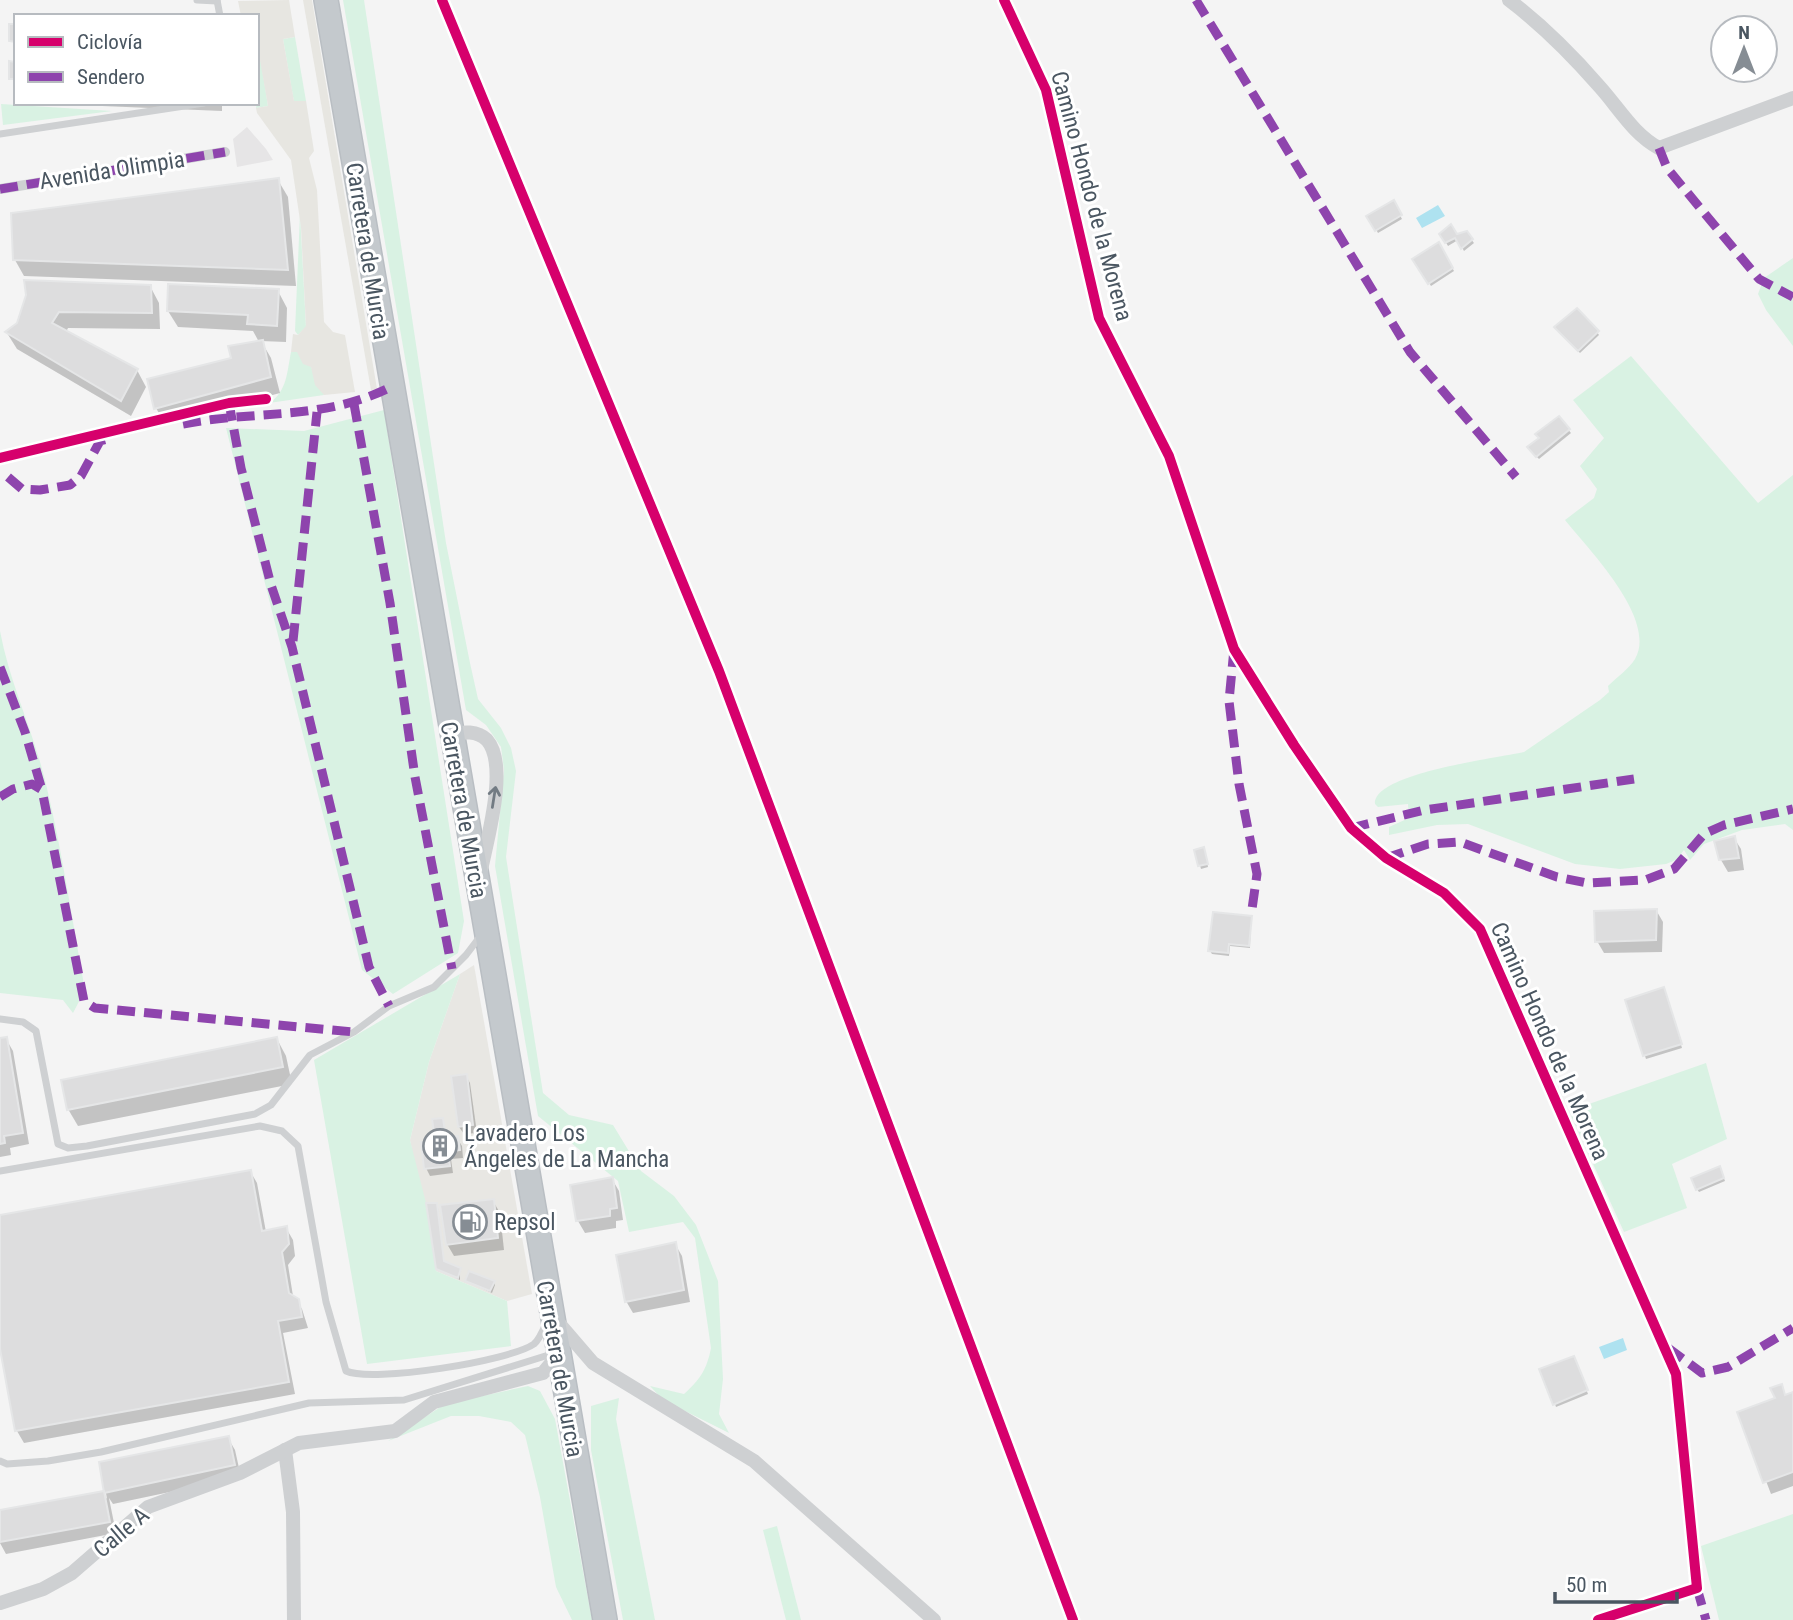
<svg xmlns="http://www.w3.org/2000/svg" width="1793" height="1620" viewBox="0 0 1793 1620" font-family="'Roboto Condensed',sans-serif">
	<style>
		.commercial { fill: #e8e7e3 }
		.education { fill: #e6e5e6 }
		.green { fill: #d9f2e3 }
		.sand { fill: #e7e6e1 }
		.water { fill: #aee2f0 }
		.shadow { fill: #0003 }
		.building { fill: #ddddde; stroke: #e5e6e7; stroke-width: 2 }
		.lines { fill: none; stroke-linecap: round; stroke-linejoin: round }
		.trunk-casing { stroke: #b9bec3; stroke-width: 26 }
		.service { stroke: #ced0d2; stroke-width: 7 }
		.pedestrian { stroke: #ced0d2; stroke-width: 10 }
		.minor { stroke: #ced0d2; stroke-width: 14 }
		.trunk { stroke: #c4c9cd; stroke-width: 23 }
		.quiet { stroke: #8e44ad; stroke-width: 9; stroke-dasharray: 18 9; stroke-linecap: butt }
		.cycleway-casing { stroke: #fff; stroke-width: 15 }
		.cycleway { stroke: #d6006c; stroke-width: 10 }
		.oneway { stroke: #727b83 }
		.labels { text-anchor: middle; stroke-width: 6; stroke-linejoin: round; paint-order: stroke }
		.street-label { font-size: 23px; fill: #4a5661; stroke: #fff }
		.poi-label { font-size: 23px; fill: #4a5661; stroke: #fff; text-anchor: start }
	</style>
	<rect width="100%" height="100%" fill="#f4f4f4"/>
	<polygon class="commercial" points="474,965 532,1294 507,1301 436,1271 410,1140 429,1062 460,974"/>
	<polygon class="education" points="247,127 266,149 273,160 237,167 233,139"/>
	<g class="green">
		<path d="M343,0H364L446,543L470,663L478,699L501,728L511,748L516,771L506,857L543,1093L569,1115L613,1125L641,1171L674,1196L696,1225L718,1281L723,1379L719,1414L729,1433L663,1400L650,1386L684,1394C700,1380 707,1369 711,1348L695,1238L683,1222L629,1232L618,1181L538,1116L495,866L504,770L501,747L486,725L466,710Z"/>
		<polygon points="295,37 306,101 294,102 283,39"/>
		<polygon points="258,43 268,106 256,108 257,103"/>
		<polygon points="1,104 112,111 3,125"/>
		<polygon points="300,214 306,327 298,335 295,331"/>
		<polygon points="1793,258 1793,346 1766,310 1758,294 1764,278"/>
		<path d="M291,352H298L311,367L324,395L269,403C287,392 287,372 291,352Z"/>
		<path d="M1631,356L1758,503L1793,475V830L1785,824L1742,830L1704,844L1690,860L1684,850L1676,860L1666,864L1620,869L1575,864L1468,824L1437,825L1389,835V827L1409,818L1408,804L1378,807L1375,804C1373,773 1498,758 1524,752L1600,700L1609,692L1608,686C1616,678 1629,669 1635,659C1658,619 1588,549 1565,520L1594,498L1597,489L1580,466L1604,438L1573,400Z"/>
		<polygon points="384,410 464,921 458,953 393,994 362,970 226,428 304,431"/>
		<path d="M0,631C10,684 32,728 45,780C62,849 72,920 85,990L73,1013L63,1000L0,993Z"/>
		<polygon points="460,974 429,1062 410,1140 426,1203 436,1271 507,1301 511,1346 367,1364 314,1060"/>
		<polygon points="1706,1063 1727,1139 1672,1164 1687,1208 1624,1232 1569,1111"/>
		<polygon points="528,1386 540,1391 555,1419 592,1620 572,1620 556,1587 540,1497 525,1435 511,1422 479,1416 451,1416 388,1441 445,1404"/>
		<polygon points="619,1398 616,1419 655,1620 623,1620 591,1450 591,1406"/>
		<polygon points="1793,1514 1793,1620 1719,1620 1701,1546"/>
		<polygon points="777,1526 801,1620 786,1620 763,1530"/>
	</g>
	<g class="sand">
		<polygon points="289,0 295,37 283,39 294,101 306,101 314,151 309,158 317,190 324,322 333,332 345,335 355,392 324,395 315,385 311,367 303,364 297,352 291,352 293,334 298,335 306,326 301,227 291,160 257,113 256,108 268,106 257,43 257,16 241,16 238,1"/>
		<polygon points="303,0 312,0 377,389 371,390"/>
	</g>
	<g class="water">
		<polygon points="1438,205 1445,216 1422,228 1416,218"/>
		<polygon points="1623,1338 1627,1350 1604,1359 1599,1347"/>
	</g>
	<g class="shadow">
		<polygon points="30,103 222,103 222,111"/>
		<polygon points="278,180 288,197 296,286 24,276 15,260"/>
		<polygon points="1393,203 1402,219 1378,233 1368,216"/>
		<polygon points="1466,233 1474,243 1464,251 1458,240 1448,246 1441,234 1457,237"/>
		<polygon points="1439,244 1454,271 1431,286 1414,259"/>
		<polygon points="150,286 159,303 160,329 68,328 66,332 137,370 146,387 131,416 17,349 7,333 18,324 28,295"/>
		<polygon points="278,291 287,308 286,342 261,341 271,358 280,393 165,424 156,408 259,342 253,331 178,327 168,311"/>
		<polygon points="1558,331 1597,332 1599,335 1580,353"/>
		<polygon points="1559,419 1571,433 1539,459 1531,451"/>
		<polygon points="1734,838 1741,849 1744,870 1728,872 1721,860"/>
		<polygon points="1196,851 1205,852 1208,867 1201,869"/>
		<polygon points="1656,910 1663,922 1662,952 1604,953 1597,941"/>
		<polygon points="1251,918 1250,948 1230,946 1229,956 1212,954 1210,951"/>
		<polygon points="1665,992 1682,1048 1646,1059 1627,1001"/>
		<polygon points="6,1039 13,1051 29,1144 10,1148 11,1155 0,1157 0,1040"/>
		<polygon points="277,1039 286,1056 292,1084 78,1126 68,1109"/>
		<polygon points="466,1076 470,1083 477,1133 464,1134 459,1127 453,1078"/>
		<polygon points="442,1120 448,1139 457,1138 462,1146 463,1158 451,1159 453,1173 430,1176 426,1168"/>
		<polygon points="250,1171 257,1183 266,1232 286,1228 293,1240 295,1256 288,1265 293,1296 302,1309 308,1328 283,1333 295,1394 24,1443 17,1431 0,1340 0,1217"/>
		<polygon points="1721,1171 1725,1181 1699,1192 1697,1189"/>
		<polygon points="612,1179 619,1191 623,1220 616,1221 616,1228 585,1233 578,1221"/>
		<polygon points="493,1201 500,1213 504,1250 454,1256 447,1244"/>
		<polygon points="438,1208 444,1263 460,1269 460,1280 438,1268"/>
		<polygon points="675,1244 682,1256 690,1302 633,1313 626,1301"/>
		<polygon points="467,1281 494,1282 495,1285 492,1293"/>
		<polygon points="1575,1361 1588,1394 1556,1407 1555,1404"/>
		<polygon points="1781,1386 1786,1396 1793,1394 1793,1486 1771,1494 1740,1413 1777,1398"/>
		<polygon points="228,1438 235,1450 241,1477 113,1504 109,1498 116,1533 6,1554 0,1543 0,1512 103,1493 107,1499 101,1464"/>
	</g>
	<g class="building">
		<polygon points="9,24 16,24 16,42 9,41"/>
		<polygon points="9,61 16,62 16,79 9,79"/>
		<polygon points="279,178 288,270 13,260 11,213"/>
		<polygon points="1394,200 1402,215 1375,231 1366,216"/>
		<polygon points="1451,224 1457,234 1467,231 1473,239 1461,249 1455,238 1445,243 1439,234"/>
		<polygon points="1439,242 1453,268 1428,284 1412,259"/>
		<polygon points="24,280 151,285 152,313 59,312 52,323 138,369 121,401 5,332 17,323 26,295"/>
		<polygon points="168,284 279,289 277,326 247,324 248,315 167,311"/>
		<polygon points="1577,308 1599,331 1578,351 1554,327"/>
		<polygon points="263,340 271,377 154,409 147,379 231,358 228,346"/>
		<polygon points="1559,416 1570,429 1536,457 1527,447 1539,438 1535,434"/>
		<polygon points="1735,836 1739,858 1719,860 1714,841"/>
		<polygon points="1204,847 1208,864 1198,866 1194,850"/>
		<polygon points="1657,909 1656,940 1595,942 1594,911"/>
		<polygon points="1213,912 1252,916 1249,946 1229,944 1228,953 1208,951"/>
		<polygon points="1664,987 1682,1044 1643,1056 1625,1000"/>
		<polygon points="7,1037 23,1133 4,1136 5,1143 0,1144 0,1038"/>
		<polygon points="277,1037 283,1067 67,1110 61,1080"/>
		<polygon points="467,1074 473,1125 458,1127 451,1076"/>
		<polygon points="443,1118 446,1138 458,1136 460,1150 448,1152 450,1166 424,1169 421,1142 435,1140 432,1119"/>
		<polygon points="1720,1166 1724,1178 1696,1190 1691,1178"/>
		<polygon points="251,1170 262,1231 287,1226 289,1244 282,1252 289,1293 299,1299 302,1317 278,1321 289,1382 15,1431 0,1349 0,1215"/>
		<polygon points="613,1177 617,1208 610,1209 610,1216 576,1221 570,1185"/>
		<polygon points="494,1199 498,1238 446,1245 440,1205"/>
		<polygon points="426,1203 437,1203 444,1261 461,1268 458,1278 436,1269"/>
		<polygon points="676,1242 684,1290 625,1302 616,1255"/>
		<polygon points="469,1271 495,1281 490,1291 465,1281"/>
		<polygon points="1574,1356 1588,1390 1553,1405 1539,1369"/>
		<polygon points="1782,1384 1785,1395 1793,1392 1793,1472 1763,1483 1737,1412 1775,1398 1770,1388"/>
		<polygon points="229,1436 235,1465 104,1493 99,1462"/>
		<polygon points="104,1491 110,1522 0,1542 0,1510"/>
	</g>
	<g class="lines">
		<g class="trunk-casing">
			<polyline id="trunk" points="326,0 605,1620"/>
		</g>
		<g class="service">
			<polyline points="197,0 217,1"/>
			<polyline points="217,0 220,16"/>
			<polyline points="0,134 204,103"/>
			<polyline points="0,1019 23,1022 36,1031 58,1144 68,1148 87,1146 255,1114 271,1105 310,1055 354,1032 389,1006 434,987 466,955 482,934"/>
			<path d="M0,1171L260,1126L282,1131L298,1146L326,1302L346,1371C372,1383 510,1361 534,1344C540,1339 544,1328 547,1321"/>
			<polyline points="0,1461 7,1464 48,1461 101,1452 309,1403 404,1400 555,1353"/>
		</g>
		<polyline class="pedestrian" points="0,189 225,152"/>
		<g class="minor">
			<polyline points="1004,0 1046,90 1099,318 1169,456 1234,649 1294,745 1351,828 1386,858 1444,893 1480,929 1676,1374 1697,1588 1598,1620"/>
			<path d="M1509,0C1542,25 1572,55 1599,86C1619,108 1633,134 1659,148L1793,98"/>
			<path d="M451,734C463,732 477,730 487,740C509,765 487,840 481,870"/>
			<polyline points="556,1320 593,1363 754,1461 934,1620"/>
			<polyline points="285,1450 293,1512 294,1620"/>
			<polyline points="0,1603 43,1589 72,1573 148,1507 240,1473 299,1443 395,1431 434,1402 543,1373 558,1355"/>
		</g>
		<use href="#trunk" class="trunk"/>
		<g class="quiet">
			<polyline points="1196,0 1410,352 1516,477"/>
			<polyline points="1659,148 1667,168 1759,279 1793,297"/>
			<polyline points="0,189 225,152"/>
			<polyline points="229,403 241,468 271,585 292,647 369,967 389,1006"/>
			<polyline points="354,404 390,603 415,777 452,969"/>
			<path d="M183,424C255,410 323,421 391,387"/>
			<polyline points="8,477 22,489 40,490 70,485 81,476 100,441 111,438"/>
			<polyline points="293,641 317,412"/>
			<polyline points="1234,649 1229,701 1239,784 1257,874 1252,909"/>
			<polyline points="0,667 25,732 42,790"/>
			<polyline points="0,797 13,789 32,784 42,790 84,1001 95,1008 354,1032"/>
			<polyline points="1351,828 1425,810 1634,779"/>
			<polyline points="1386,858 1428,844 1460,842 1557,877 1587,883 1645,880 1674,869 1704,834 1724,825 1793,809"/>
			<polyline points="1668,1348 1702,1373 1728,1367 1793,1328"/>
			<polyline points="1697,1588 1706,1620"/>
		</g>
		<g class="cycleway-casing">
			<g id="cycleway">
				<polyline points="442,0 719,671 1073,1620"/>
				<polyline points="1004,0 1046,90 1099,318 1169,456 1234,649 1294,745 1351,828 1386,858 1444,893 1480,929 1676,1374 1697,1588 1598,1620"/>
				<polyline points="0,458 229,403 266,399"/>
			</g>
		</g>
		<use href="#cycleway" class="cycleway"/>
	</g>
	<defs><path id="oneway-shaft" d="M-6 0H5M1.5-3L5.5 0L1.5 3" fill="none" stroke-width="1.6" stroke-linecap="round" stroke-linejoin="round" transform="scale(1.75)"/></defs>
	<use class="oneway" href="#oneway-shaft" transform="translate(494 797) rotate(-81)"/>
	<defs>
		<g id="building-ring" transform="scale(1.75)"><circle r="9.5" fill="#fff" stroke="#868d94" stroke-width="1.5"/><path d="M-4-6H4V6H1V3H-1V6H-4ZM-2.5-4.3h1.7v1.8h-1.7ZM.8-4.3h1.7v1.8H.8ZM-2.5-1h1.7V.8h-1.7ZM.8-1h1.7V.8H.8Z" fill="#868d94"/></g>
		<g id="fuel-ring" transform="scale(1.75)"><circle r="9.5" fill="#fff" stroke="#868d94" stroke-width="1.5"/><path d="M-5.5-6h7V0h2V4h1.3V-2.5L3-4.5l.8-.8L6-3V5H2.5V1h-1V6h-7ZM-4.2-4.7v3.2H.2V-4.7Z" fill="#868d94"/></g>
	</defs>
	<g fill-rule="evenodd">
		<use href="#building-ring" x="440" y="1146"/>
		<use href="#fuel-ring" x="470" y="1222"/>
	</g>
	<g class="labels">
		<g class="street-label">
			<text transform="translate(112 170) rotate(-9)" y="8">Avenida Olimpia</text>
			<text transform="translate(1092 196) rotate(75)" y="8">Camino Hondo de la Morena</text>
			<text transform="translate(368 251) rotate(81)" y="8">Carretera de Murcia</text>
			<text transform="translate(464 810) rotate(80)" y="8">Carretera de Murcia</text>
			<text transform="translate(1550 1041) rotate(66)" y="8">Camino Hondo de la Morena</text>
			<text transform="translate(560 1369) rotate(80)" y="8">Carretera de Murcia</text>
			<text transform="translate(121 1532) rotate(-40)" y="8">Calle A</text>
		</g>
		<g class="poi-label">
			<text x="464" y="1141">Lavadero Los<tspan x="464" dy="26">Ángeles de La Mancha</tspan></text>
			<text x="494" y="1230">Repsol</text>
		</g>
	</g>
	<rect x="14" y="14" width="245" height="91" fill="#ffffff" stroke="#b7bbc0" stroke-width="2"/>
	<rect x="28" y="37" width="35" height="10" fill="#d6006c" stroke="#b7bbc0" stroke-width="2"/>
	<text x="77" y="49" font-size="21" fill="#4a5661">Ciclovía</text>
	<rect x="28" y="72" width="35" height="10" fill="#8e44ad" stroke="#b7bbc0" stroke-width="2"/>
	<text x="77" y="84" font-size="21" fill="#4a5661">Sendero</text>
	<g transform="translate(1744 49)"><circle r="33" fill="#ffffff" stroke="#b7bbc0" stroke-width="2"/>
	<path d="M0-5L12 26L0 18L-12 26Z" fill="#868d94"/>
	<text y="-10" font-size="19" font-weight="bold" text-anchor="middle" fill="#4a5661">N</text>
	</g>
	<path d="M1555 1592v10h122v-10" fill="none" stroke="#4a5661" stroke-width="3.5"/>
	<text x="1566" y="1592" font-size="21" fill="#4a5661" stroke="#ffffff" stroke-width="5" paint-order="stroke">50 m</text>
</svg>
